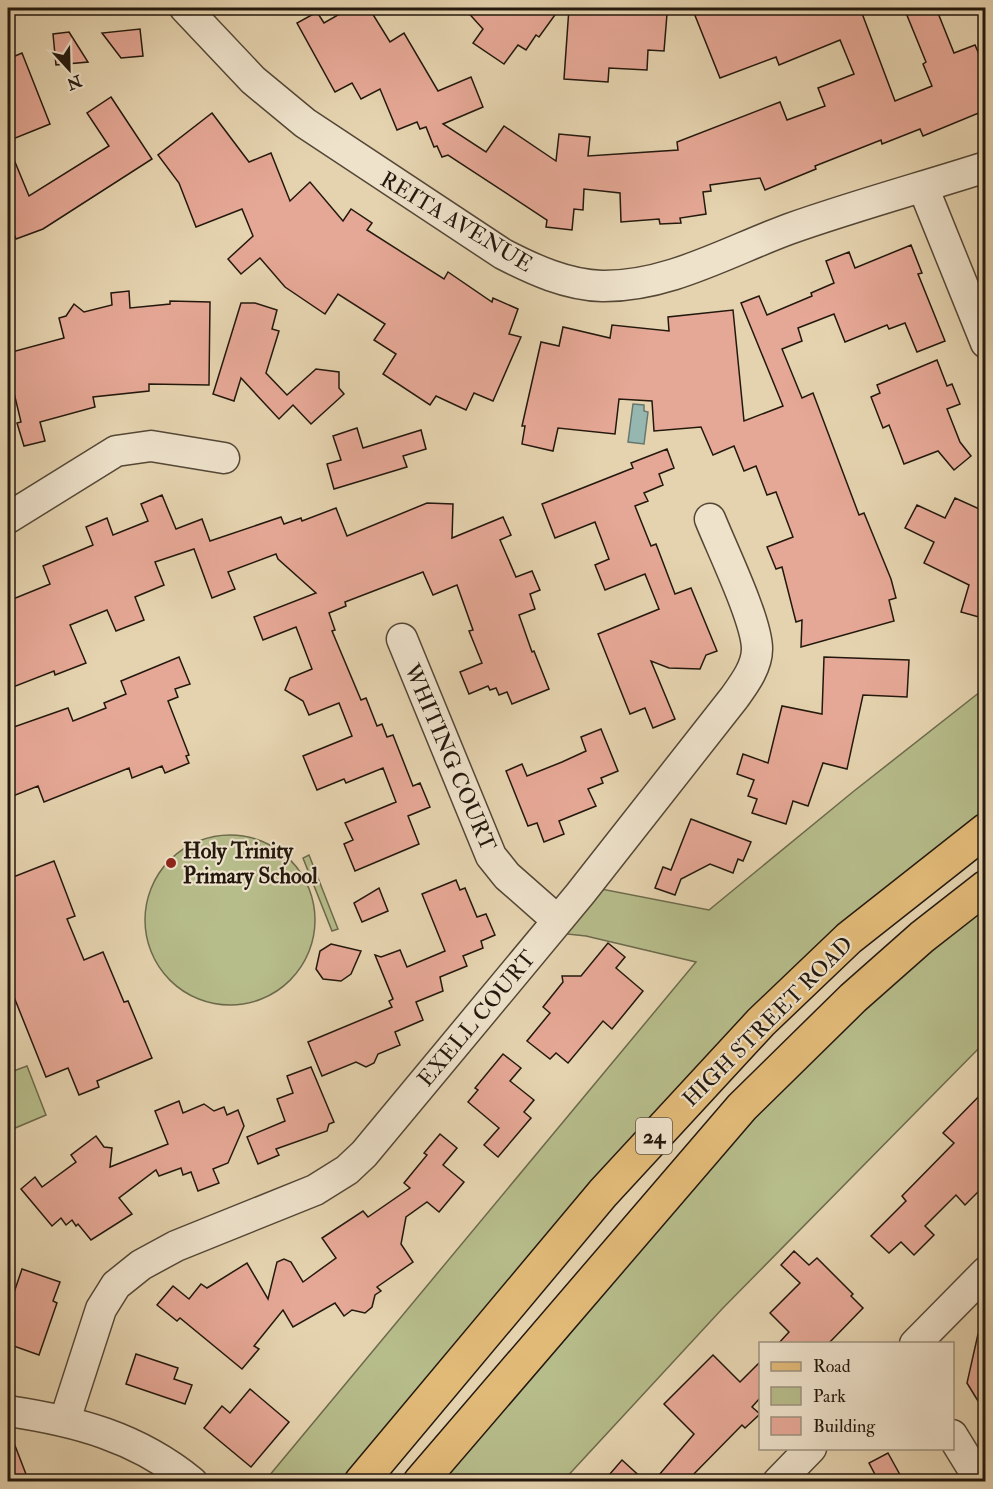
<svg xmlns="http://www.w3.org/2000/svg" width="993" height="1489" viewBox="0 0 993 1489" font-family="'IM FELL Double Pica',serif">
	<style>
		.green { fill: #b6bc8a; stroke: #6c6a4c; stroke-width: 1.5 }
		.water { fill: #96b7af; stroke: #68776e; stroke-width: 1.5 }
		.building { fill: #e6a896; stroke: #23180d; stroke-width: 1.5 }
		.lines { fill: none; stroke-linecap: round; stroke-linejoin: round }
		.minor-casing { stroke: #544736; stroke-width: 33 }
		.major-casing { stroke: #23180d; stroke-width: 36 }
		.minor { stroke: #eee2cb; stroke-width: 30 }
		.major { stroke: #e2ba78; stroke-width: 33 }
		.poi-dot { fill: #8f2418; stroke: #eee2cb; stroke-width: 2 }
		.labels { text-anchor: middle; stroke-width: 4.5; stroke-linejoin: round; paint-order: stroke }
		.shield { fill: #eee2cb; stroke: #605546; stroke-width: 1.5 }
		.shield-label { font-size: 21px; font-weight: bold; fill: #23180d }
		.street-label { font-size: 22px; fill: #23180d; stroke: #eee2cb }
		.poi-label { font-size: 22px; font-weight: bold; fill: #23180d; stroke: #eee2cb; text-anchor: start }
	</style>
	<rect width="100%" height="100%" fill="#e5d3af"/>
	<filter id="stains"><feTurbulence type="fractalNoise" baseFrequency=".00333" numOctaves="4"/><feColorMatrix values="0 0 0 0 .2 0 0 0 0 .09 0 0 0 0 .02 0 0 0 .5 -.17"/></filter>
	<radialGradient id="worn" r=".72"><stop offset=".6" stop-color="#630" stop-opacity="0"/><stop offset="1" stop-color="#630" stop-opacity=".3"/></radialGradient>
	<g class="green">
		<polygon points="985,688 985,830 849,938 361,1481 264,1482 696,962 586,936 548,932 586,886 709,910 854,791"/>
		<circle cx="230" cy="920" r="85"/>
		<polygon points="309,855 338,929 332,931 303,858"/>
		<polygon points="985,887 985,1042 722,1309 563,1481 420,1482 609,1259"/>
		<polygon points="27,1066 46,1115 8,1131 8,1073"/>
	</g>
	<polygon class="water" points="633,404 644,405 644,411 648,412 644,444 628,442"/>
	<g class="building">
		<polygon points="350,8 369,8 390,42 404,33 438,91 471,77 483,107 443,124 486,152 504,126 556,161 559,134 590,137 588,156 678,150 677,142 780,102 787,120 825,106 818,88 854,74 840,40 779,65 776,57 720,78 692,8 860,8 895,101 932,86 923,64 926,62 904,8 936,8 954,53 975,45 979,54 986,52 986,110 923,136 920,129 882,144 881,140 815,166 816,169 765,190 760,178 710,185 711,191 703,192 706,214 680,218 681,223 660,224 659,219 621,222 620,193 584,189 583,210 574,209 572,230 546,227 547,220 448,155 442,157 437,146 434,147 426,127 420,129 417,122 397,130 380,89 361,99 352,83 335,92 297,23 317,12 324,23"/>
		<polygon points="464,8 560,8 539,37 536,35 526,50 518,45 504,64 473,43 483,29"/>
		<polygon points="569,8 642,8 642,12 667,14 664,51 648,50 647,70 609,68 608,82 564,79"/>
		<polygon points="140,29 143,56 121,58 102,33"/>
		<polygon points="69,32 88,62 56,65 53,34"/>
		<polygon points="22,53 50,124 8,141 8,59"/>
		<polygon points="111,97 152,159 43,229 16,239 8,219 8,145 29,196 109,146 87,113"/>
		<polygon points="212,113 249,162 271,153 290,201 310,182 343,221 351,209 372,223 367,230 444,279 448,272 492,302 493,298 518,309 509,334 521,337 493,401 474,393 466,410 436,396 430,405 383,374 396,354 374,340 385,324 338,294 325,314 285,287 260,258 241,274 228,259 253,236 242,209 196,227 179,183 158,155"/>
		<polygon points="911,245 922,273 918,274 945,341 917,352 905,323 889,329 887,325 845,342 834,314 798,328 802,341 782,349 802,398 813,393 859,515 864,513 891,579 896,598 889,600 894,621 801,647 802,620 796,622 782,567 776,569 767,547 793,537 776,492 767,495 756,466 744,471 734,446 713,455 701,427 654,431 652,401 619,399 615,434 558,428 553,451 522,444 525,426 522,426 541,342 559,346 563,327 610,338 612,325 669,331 668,317 733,310 744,421 783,406 741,303 759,296 767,315 812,296 811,293 834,283 826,261 849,252 855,268"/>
		<polygon points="129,291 130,308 170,304 170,301 210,302 209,385 149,384 149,391 93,397 95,407 40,422 45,441 24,446 17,423 21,422 8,368 8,353 64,338 59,318 66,316 74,304 84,312 112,305 111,293"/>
		<polygon points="241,303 255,303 277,310 272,329 279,331 266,373 287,395 316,369 339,372 339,388 344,394 311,424 293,405 279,419 241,378 234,401 213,394"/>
		<polygon points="937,360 947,386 952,384 960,404 947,409 960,442 971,456 954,470 938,451 904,464 889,425 883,428 871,397 880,393 877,385"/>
		<polygon points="357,428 363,448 421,430 426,449 403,456 407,467 334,489 327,464 341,460 333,436"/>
		<polygon points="667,449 674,468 659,474 663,485 644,493 648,501 635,506 651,546 656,544 675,594 691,588 717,651 706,655 700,669 669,668 651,661 675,719 653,728 645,708 630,714 598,634 659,609 645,574 605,590 595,565 609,559 595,522 555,538 542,504 633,468 631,463"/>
		<polygon points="162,495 176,529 202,519 210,541 281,517 284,524 301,518 302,521 336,508 347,536 427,503 453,504 452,538 503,517 511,535 500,540 516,577 532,571 540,590 530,594 535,609 519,615 532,652 534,651 549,689 512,704 507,692 499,695 496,688 490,690 488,686 469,694 460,672 482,663 469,631 473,630 457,585 433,595 423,572 345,602 346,606 329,613 335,630 332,631 361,700 366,698 377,726 382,724 387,737 393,735 413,786 420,783 430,807 408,816 419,844 355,871 344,844 353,840 345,823 396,802 383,768 346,783 344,779 317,790 303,756 352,736 339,703 309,715 303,701 285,690 290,678 312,669 296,627 263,640 254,617 316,593 278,559 276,554 228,572 235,589 212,598 194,549 155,562 164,585 135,597 144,620 116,631 107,610 70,625 86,663 55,675 54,671 8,689 8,601 50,584 43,566 93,545 86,527 107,518 113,535 148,521 141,504"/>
		<polygon points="955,498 986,512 986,619 961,612 969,585 924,563 934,542 905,528 917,505 945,518"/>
		<polygon points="179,657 190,684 175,689 178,697 168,701 189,755 186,756 189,763 165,773 162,766 132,778 129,768 44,802 38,786 8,798 8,729 68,708 73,721 106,708 104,703 126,694 121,681"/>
		<polygon points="824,657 909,660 907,697 863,695 847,769 823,763 808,806 793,801 786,824 752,813 757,799 748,796 754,780 737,774 743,754 768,763 782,706 822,714"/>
		<polygon points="601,729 618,771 601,778 603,783 588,789 596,806 559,821 564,834 544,842 537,823 528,826 506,771 522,764 527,776 562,762 586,751 581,737"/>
		<polygon points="691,819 751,842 743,861 738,859 733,873 710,864 681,879 675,895 655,888 663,867 671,870"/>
		<polygon points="54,861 75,916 67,919 84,960 103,952 124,1002 128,1001 152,1058 97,1081 99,1087 79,1095 68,1068 46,1077 8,982 8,879"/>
		<polygon points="456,880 460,890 465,888 477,917 486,914 495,935 481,941 483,948 463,956 467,966 440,977 443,991 416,1002 423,1020 395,1032 400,1045 378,1054 374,1063 366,1067 356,1062 322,1076 308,1042 392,1007 389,1001 393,999 375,955 381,957 400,950 407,967 445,951 422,894"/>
		<polygon points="379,888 388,911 362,922 354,903"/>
		<polygon points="608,943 625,957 616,968 643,991 612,1029 603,1021 568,1063 556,1053 550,1059 527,1041 550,1013 543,1007 563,982 562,976 581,976"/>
		<polygon points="331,944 361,951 351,974 341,981 323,979 316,969 320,951"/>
		<polygon points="503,1054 521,1068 510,1081 534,1100 524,1112 531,1118 498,1157 484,1145 499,1128 468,1102 478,1090 475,1088"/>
		<polygon points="311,1067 334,1122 329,1124 327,1131 276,1149 279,1155 258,1164 247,1137 285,1121 277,1099 293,1093 287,1076"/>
		<polygon points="986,1089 986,1184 965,1205 956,1195 925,1226 934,1235 914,1255 901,1242 889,1253 871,1236 906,1201 902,1196 954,1143 943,1133"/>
		<polygon points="179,1101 183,1113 204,1104 214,1111 224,1107 227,1115 238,1110 244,1126 228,1163 213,1169 219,1183 198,1191 191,1172 183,1175 181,1168 159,1176 156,1170 119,1198 132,1214 91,1240 78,1224 76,1226 72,1220 66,1225 61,1218 52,1226 21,1189 35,1177 42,1187 76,1162 71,1155 96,1136 104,1147 112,1148 110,1167 168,1144 155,1111"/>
		<polygon points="440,1134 457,1148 443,1165 464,1182 439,1212 427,1202 406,1217 401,1244 413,1262 377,1287 381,1291 375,1295 372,1307 365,1313 352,1310 344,1316 335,1303 293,1327 283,1310 254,1346 259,1349 242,1369 180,1318 177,1321 157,1305 173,1286 189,1299 201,1284 207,1288 247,1263 268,1299 277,1262 284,1259 291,1262 303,1282 336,1258 322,1238 363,1211 368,1217 410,1188 404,1183 427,1155 424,1153"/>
		<polygon points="794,1251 809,1265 817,1258 853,1294 851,1296 863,1308 828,1344 778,1344 789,1332 770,1313 800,1283 781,1265"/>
		<polygon points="22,1269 60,1282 53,1301 57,1303 39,1355 8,1344 8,1310"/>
		<polygon points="978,1334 986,1335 986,1414 967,1383"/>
		<polygon points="136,1354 178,1368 174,1379 192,1385 185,1404 126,1384"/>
		<polygon points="713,1355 740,1382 760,1362 760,1398 752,1407 760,1414 745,1428 742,1425 686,1482 653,1482 694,1434 664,1404"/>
		<polygon points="250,1389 289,1422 251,1467 204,1428 222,1406 230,1413"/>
		<polygon points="8,1430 9,1430 29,1482 8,1482"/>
		<polygon points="888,1453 904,1482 879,1482 869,1463"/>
		<polygon points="622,1460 646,1482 603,1482"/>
	</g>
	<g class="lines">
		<g class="minor-casing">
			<g id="minor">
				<path d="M185,8L253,80L305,123L503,254C534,270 567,285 602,286C668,287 729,251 789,229C854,206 920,188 986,167"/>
				<polyline points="923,187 986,343"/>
				<polyline points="8,518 116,451 151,446 224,458"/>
				<polyline points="402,639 491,856 507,876 557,920"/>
				<polyline points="915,1344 986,1272"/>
				<path d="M8,1411C76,1421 137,1437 192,1482"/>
				<path d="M65,1420L101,1309L116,1285L141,1265L176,1246L315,1190L347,1170L364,1154L580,894L734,698C744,684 757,667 757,649C757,621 722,549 710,519"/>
				<polyline points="952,1435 981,1482"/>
				<polyline points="778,1482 811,1448"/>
			</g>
		</g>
		<g class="major-casing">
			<g id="major">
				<polyline points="361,1482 603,1193 761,1022 849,938 986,830"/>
				<polyline points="420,1482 742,1107 853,998 922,937 986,887"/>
			</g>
		</g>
		<use href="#minor" class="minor"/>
		<use href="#major" class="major"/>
	</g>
	<circle class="poi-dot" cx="171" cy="863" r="6"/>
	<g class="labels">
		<rect class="shield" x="636" y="1118" width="36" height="36" rx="4.5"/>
		<g class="shield-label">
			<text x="654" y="1143">24</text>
		</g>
		<g class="street-label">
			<text transform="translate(457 221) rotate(31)" y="8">REITA AVENUE</text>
			<text transform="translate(451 757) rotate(67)" y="8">WHITING COURT</text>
			<text transform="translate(476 1018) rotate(-50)" y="8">EXELL COURT</text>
			<text transform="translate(767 1021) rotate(-45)" y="8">HIGH STREET ROAD</text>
		</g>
		<g class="poi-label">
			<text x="183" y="858">Holy Trinity<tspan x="183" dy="25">Primary School</tspan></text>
		</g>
	</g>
	<rect width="993" height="1489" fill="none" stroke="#e5d3af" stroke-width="30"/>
	<rect x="9" y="9" width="975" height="1471" fill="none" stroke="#23180d" stroke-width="3"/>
	<rect x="15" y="15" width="963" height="1459" fill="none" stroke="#23180d" stroke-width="1.5"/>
	<rect x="759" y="1342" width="195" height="108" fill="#eee2cb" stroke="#9d917f" stroke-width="1.5"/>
	<rect x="771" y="1362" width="30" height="9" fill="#e2ba78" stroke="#9d917f" stroke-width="1.5"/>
	<text x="813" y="1372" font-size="18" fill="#23180d">Road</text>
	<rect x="771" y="1387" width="30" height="18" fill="#b6bc8a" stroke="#9d917f" stroke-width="1.5"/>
	<text x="813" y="1402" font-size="18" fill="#23180d">Park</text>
	<rect x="771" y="1417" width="30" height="18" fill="#e6a896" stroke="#9d917f" stroke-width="1.5"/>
	<text x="813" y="1432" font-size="18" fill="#23180d">Building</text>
	<g transform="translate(69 69) rotate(158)" stroke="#eee2cb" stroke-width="4.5" paint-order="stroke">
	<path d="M0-4.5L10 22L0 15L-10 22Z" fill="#23180d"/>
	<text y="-9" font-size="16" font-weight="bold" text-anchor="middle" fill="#23180d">N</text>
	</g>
	<rect width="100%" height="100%" filter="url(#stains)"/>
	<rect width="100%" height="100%" fill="url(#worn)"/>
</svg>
